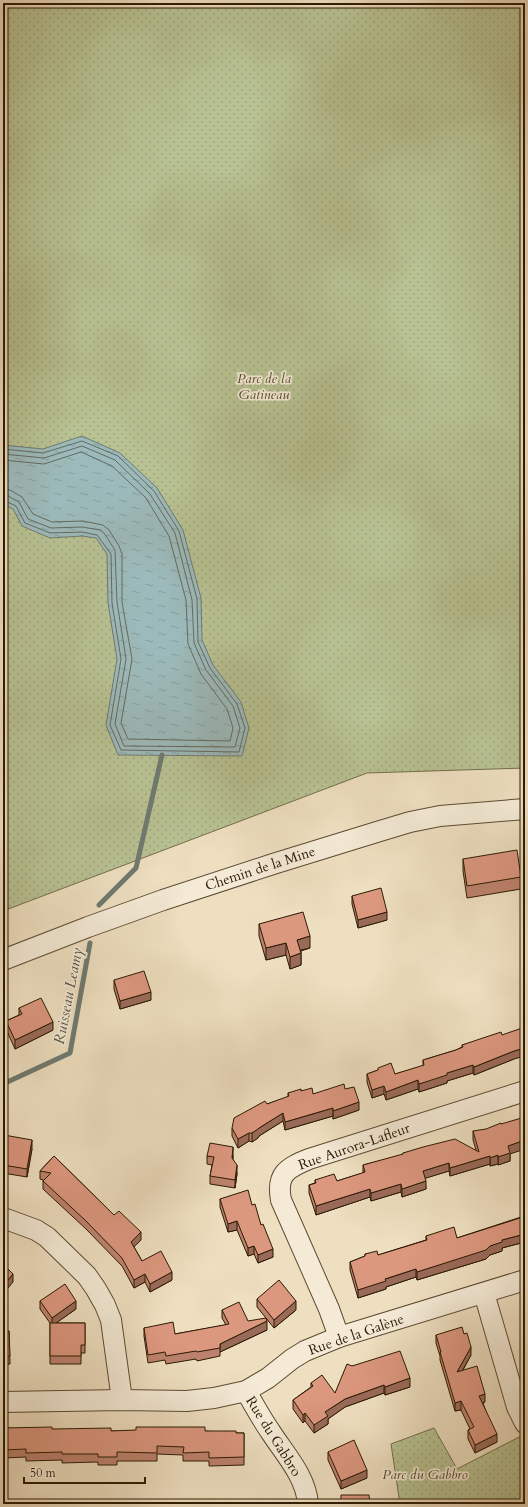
<svg xmlns="http://www.w3.org/2000/svg" width="528" height="1507" viewBox="0 0 528 1507" font-family="Cardo,serif">
	<style>
		.park { fill: url(#park-dots); stroke: #726e4b }
		.water { fill: url(#water-ripples); stroke: #6f7a71 }
		.lines { fill: none; stroke-linecap: round; stroke-linejoin: round }
		.shore { stroke: #646a5f; stroke-width: 1 }
		.stream { stroke: #6f7a71; stroke-width: 5 }
		.minor-casing { stroke: #5c4b32; stroke-width: 22 }
		.minor { stroke: #f4ead6; stroke-width: 20 }
		.wall { fill: #bd826d; stroke: #2b1a03 }
		.shaded-wall { fill: #9a6a59; stroke: #2b1a03 }
		.building { fill: #dc977f; stroke: #2b1a03 }
		.labels { text-anchor: middle; stroke-width: 3.5; stroke-linejoin: round; paint-order: stroke }
		.park-label { font-size: 14px; font-style: italic; fill: #554c2e; stroke: #f4ead6 }
		.street-label { font-size: 14px; fill: #2b1a03; stroke: #f4ead6 }
		.water-label { font-size: 15px; font-style: italic; fill: #535243; stroke: #f4ead6 }
	</style>
	<defs>
		<pattern id="park-dots" width="8" height="8" patternUnits="userSpaceOnUse"><rect width="8" height="8" fill="#b8c293"/><path d="M2 2h.1M6 6h.1" fill="none" stroke="#9ea67d" stroke-width="1.8" stroke-linecap="round"/></pattern>
		<pattern id="water-ripples" width="26" height="14" patternUnits="userSpaceOnUse"><rect width="26" height="14" fill="#9cbabb"/><path d="M2 4q2-2 4 0t4 0M15 11q2-2 4 0t4 0" fill="none" stroke="#879f9f"/></pattern>
	</defs>
	<rect width="100%" height="100%" fill="#eedfc0"/>
	<filter id="stains"><feTurbulence type="fractalNoise" baseFrequency=".005" numOctaves="4"/><feColorMatrix values="0 0 0 0 .2 0 0 0 0 .09 0 0 0 0 .02 0 0 0 .5 -.17"/></filter>
	<radialGradient id="worn" r=".72"><stop offset=".6" stop-color="#630" stop-opacity="0"/><stop offset="1" stop-color="#630" stop-opacity=".3"/></radialGradient>
	<g class="park">
		<polygon points="3,3 525,3 525,768 367,773 3,911"/>
		<polygon points="434,1428 457,1469 525,1434 525,1504 400,1504 391,1444"/>
	</g>
	<polygon class="water" points="82,436 120,453 157,488 183,530 201,598 202,640 213,665 241,702 249,728 242,756 118,755 106,725 117,659 108,603 107,554 96,538 82,536 50,538 22,526 13,509 3,504 3,445 43,449"/>
	<g class="lines">
		<g class="shore">
			<polyline points="3,449 43,453 82,441 118,456 154,491 179,531 197,599 198,642 210,668 237,704 245,728 239,752 121,750 110,725 121,659 112,603 111,554 97,535 82,532 50,533 25,523 16,506 3,500"/>
			<polyline points="3,454 44,458 82,446 115,460 150,494 175,533 192,600 194,643 206,670 233,706 240,728 235,747 124,746 115,724 126,659 117,602 115,550 104,533 100,530 82,527 51,528 28,519 19,502 8,496 3,495"/>
			<polyline points="3,460 44,464 81,452 112,466 146,498 169,536 186,600 188,644 201,674 227,709 233,728 230,741 128,739 121,723 132,659 122,602 122,554 119,546 109,530 103,525 83,521 52,522 33,514 22,497 10,490 3,489"/>
		</g>
		<g class="stream">
			<polyline points="99,905 136,868 162,755"/>
			<polyline points="3,1084 70,1053 90,943"/>
		</g>
		<g class="minor-casing">
			<g id="minor">
				<polyline points="3,960 88,927 163,900 273,864 380,831 410,822 440,816 525,809"/>
				<polyline points="6,1219 36,1230 47,1237 87,1276 96,1289 105,1305 111,1320 122,1400"/>
				<polyline points="484,1293 517,1407 525,1423"/>
				<path d="M339,1337L329,1309L281,1200C276,1174 287,1168 309,1159L525,1091"/>
				<path d="M246,1391C254,1405 261,1418 270,1431C284,1453 306,1476 308,1504"/>
				<polyline points="3,1402 122,1400 187,1401 214,1398 246,1391 268,1378 292,1359 305,1351 339,1337 525,1280"/>
			</g>
		</g>
		<use href="#minor" class="minor"/>
	</g>
	<g class="wall">
		<polygon points="463,859 521,877 521,889 467,898 463,871"/>
		<polygon points="352,896 387,920 358,928 352,904"/>
		<polygon points="259,924 310,948 301,951 301,965 290,969 286,955 266,960 259,936"/>
		<polygon points="114,980 151,1000 120,1009 114,989"/>
		<polygon points="19,1008 53,1030 15,1049 6,1029 6,1021 19,1015"/>
		<polygon points="502,1035 514,1059 474,1075 473,1073 447,1081 447,1083 419,1092 418,1089 386,1100 384,1094 372,1098 367,1082 367,1074 378,1070 395,1074 423,1066 423,1060 456,1050 462,1047 462,1045"/>
		<polygon points="345,1089 359,1110 333,1119 333,1116 285,1130 283,1121 259,1136 258,1138 252,1142 249,1141 238,1148 232,1136 232,1128 267,1104 288,1097 288,1093 301,1091 313,1094"/>
		<polygon points="473,1131 510,1154 510,1161 498,1165 498,1164 490,1166 490,1164 450,1176 449,1171 425,1178 426,1189 402,1197 401,1192 371,1201 370,1197 316,1215 309,1193 309,1185 315,1183 315,1180 337,1181 363,1173 363,1165 403,1155 403,1153 476,1150 473,1140"/>
		<polygon points="3,1143 32,1149 27,1177 3,1173"/>
		<polygon points="233,1155 233,1159 237,1174 235,1188 210,1184 210,1176 212,1165 207,1164 207,1156"/>
		<polygon points="54,1156 114,1215 141,1240 134,1247 142,1261 172,1280 150,1292 145,1282 134,1288 122,1266 86,1229 43,1189 43,1180 40,1179 40,1171"/>
		<polygon points="220,1199 252,1205 261,1225 273,1257 258,1263 254,1254 248,1256 237,1230 228,1232 220,1207"/>
		<polygon points="525,1210 525,1242 502,1248 502,1251 490,1255 486,1259 417,1280 416,1277 386,1287 386,1289 358,1298 350,1270 350,1262 365,1256 365,1254 378,1255 426,1240 426,1236 457,1238 521,1217 521,1211"/>
		<polygon points="257,1299 296,1310 274,1328 257,1307"/>
		<polygon points="40,1301 76,1309 56,1323 85,1323 85,1353 81,1353 81,1364 50,1364 50,1323 40,1309"/>
		<polygon points="525,1309 525,1323 523,1318 523,1310"/>
		<polygon points="222,1310 267,1330 220,1352 220,1356 197,1361 196,1359 166,1364 165,1360 148,1363 144,1336 144,1328 175,1334 226,1325 222,1318"/>
		<polygon points="3,1331 9,1331 10,1364 3,1364"/>
		<polygon points="436,1335 471,1355 463,1370 485,1402 483,1403 497,1442 475,1453 468,1439 468,1430 470,1429 461,1410 455,1411 440,1360 440,1356 436,1343"/>
		<polygon points="352,1366 410,1387 385,1395 384,1393 345,1407 328,1419 328,1424 314,1433 305,1421 303,1423 293,1409 293,1400 311,1387 311,1383 335,1393"/>
		<polygon points="3,1428 111,1431 205,1431 236,1433 244,1433 244,1465 209,1466 209,1461 183,1461 183,1455 157,1454 157,1461 117,1461 117,1465 98,1465 98,1462 62,1463 62,1460 26,1461 26,1457 3,1458"/>
		<polygon points="328,1452 367,1478 341,1489 328,1460"/>
	</g>
	<g class="shaded-wall">
		<polygon points="387,912 387,920 358,928 358,920"/>
		<polygon points="310,936 310,948 297,951 297,940"/>
		<polygon points="286,943 286,955 266,960 266,948"/>
		<polygon points="301,953 301,965 290,969 290,957"/>
		<polygon points="151,992 151,1000 120,1009 120,1001"/>
		<polygon points="53,1022 53,1030 15,1049 15,1040"/>
		<polygon points="525,1048 525,1056 514,1059 474,1075 474,1067 514,1051"/>
		<polygon points="473,1065 473,1073 447,1081 447,1083 419,1092 419,1084 447,1073"/>
		<polygon points="418,1080 418,1089 386,1100 386,1092"/>
		<polygon points="384,1086 384,1094 372,1098 372,1090"/>
		<polygon points="359,1102 359,1110 333,1119 333,1111"/>
		<polygon points="333,1108 333,1116 285,1130 285,1122"/>
		<polygon points="283,1113 283,1121 259,1136 258,1138 252,1142 252,1133 259,1128"/>
		<polygon points="249,1133 249,1141 238,1148 238,1139"/>
		<polygon points="32,1140 32,1149 27,1177 27,1169"/>
		<polygon points="525,1140 525,1149 510,1154 510,1161 498,1165 498,1157 508,1146"/>
		<polygon points="233,1147 233,1155 232,1166 232,1158"/>
		<polygon points="498,1155 498,1164 490,1166 490,1158"/>
		<polygon points="490,1156 490,1164 450,1176 450,1168"/>
		<polygon points="449,1163 449,1171 423,1179 423,1171"/>
		<polygon points="237,1165 237,1174 235,1188 235,1180"/>
		<polygon points="426,1181 426,1189 402,1197 402,1189"/>
		<polygon points="401,1184 401,1192 371,1201 371,1193"/>
		<polygon points="370,1189 370,1197 316,1215 316,1206"/>
		<polygon points="237,1221 237,1230 228,1232 228,1224"/>
		<polygon points="141,1232 141,1240 131,1250 131,1242"/>
		<polygon points="525,1234 525,1242 502,1248 502,1251 490,1255 486,1259 417,1280 417,1272 490,1246 502,1240"/>
		<polygon points="254,1246 254,1254 248,1256 248,1248"/>
		<polygon points="273,1249 273,1257 258,1263 258,1255"/>
		<polygon points="416,1269 416,1277 386,1287 386,1289 358,1298 358,1290 385,1279"/>
		<polygon points="172,1272 172,1280 150,1292 150,1284"/>
		<polygon points="13,1274 13,1282 3,1294 3,1286"/>
		<polygon points="145,1274 145,1282 134,1288 134,1280"/>
		<polygon points="76,1301 76,1309 52,1326 52,1318"/>
		<polygon points="296,1301 296,1310 274,1328 274,1320"/>
		<polygon points="267,1321 267,1330 220,1352 220,1344"/>
		<polygon points="471,1347 471,1355 457,1380 457,1372"/>
		<polygon points="410,1378 410,1387 385,1395 385,1387"/>
		<polygon points="384,1385 384,1393 345,1407 328,1419 328,1424 314,1433 314,1425 325,1412 345,1399"/>
		<polygon points="485,1394 485,1402 479,1404 479,1396"/>
		<polygon points="461,1401 461,1410 455,1411 455,1403"/>
		<polygon points="305,1413 305,1421 303,1423 303,1415"/>
		<polygon points="497,1434 497,1442 475,1453 475,1445"/>
		<polygon points="367,1470 367,1478 341,1489 341,1481"/>
	</g>
	<g class="building">
		<polygon points="517,850 521,877 467,886 463,859"/>
		<polygon points="381,888 387,912 358,920 352,896"/>
		<polygon points="303,912 310,936 297,940 301,953 290,957 286,943 266,948 259,924"/>
		<polygon points="144,971 151,992 120,1001 114,980"/>
		<polygon points="41,998 53,1022 15,1040 6,1021 22,1014 19,1008"/>
		<polygon points="525,1027 525,1048 514,1051 474,1067 473,1065 447,1073 447,1075 419,1084 418,1080 386,1092 384,1086 372,1090 367,1074 378,1070 378,1068 391,1063 395,1074 424,1065 423,1060 456,1050 463,1047 462,1045 501,1032 502,1035"/>
		<polygon points="344,1084 345,1089 354,1087 359,1102 333,1111 333,1108 285,1122 283,1113 259,1128 258,1129 252,1133 249,1133 238,1139 232,1128 234,1118 265,1101 267,1104 289,1096 288,1093 301,1089 301,1091 312,1088 313,1094"/>
		<polygon points="525,1117 525,1140 508,1146 510,1153 498,1157 498,1155 490,1158 490,1156 450,1168 449,1163 423,1171 426,1181 402,1189 401,1184 371,1193 370,1189 316,1206 309,1185 316,1183 315,1180 334,1174 337,1181 365,1172 363,1165 403,1154 403,1153 423,1147 455,1139 479,1152 473,1131 486,1129 501,1123 501,1124"/>
		<polygon points="4,1135 32,1140 27,1169 3,1165 3,1143"/>
		<polygon points="210,1143 233,1147 232,1158 237,1165 235,1180 210,1176 214,1157 207,1156"/>
		<polygon points="54,1156 114,1215 119,1211 141,1232 131,1242 142,1261 161,1251 172,1272 150,1284 145,1274 134,1280 122,1258 86,1221 43,1181 51,1173 40,1171"/>
		<polygon points="248,1190 252,1205 255,1204 261,1225 263,1224 273,1249 258,1255 254,1246 248,1248 237,1221 228,1224 220,1199"/>
		<polygon points="525,1210 525,1234 502,1240 502,1242 490,1246 486,1250 417,1272 416,1269 385,1279 386,1281 358,1290 350,1262 365,1256 365,1254 377,1251 378,1255 427,1240 426,1236 454,1227 457,1238 523,1217 521,1211"/>
		<polygon points="3,1262 8,1267 7,1268 13,1274 3,1286"/>
		<polygon points="279,1280 296,1301 274,1320 257,1299"/>
		<polygon points="65,1284 76,1301 52,1318 40,1301"/>
		<polygon points="239,1302 248,1321 266,1318 267,1321 220,1344 220,1348 197,1352 196,1351 166,1356 165,1352 148,1355 144,1328 173,1322 175,1334 229,1324 222,1310"/>
		<polygon points="50,1323 85,1323 85,1345 81,1345 81,1356 50,1356"/>
		<polygon points="462,1327 464,1334 467,1333 471,1347 457,1372 477,1366 485,1394 479,1396 497,1434 475,1445 468,1430 474,1427 461,1401 455,1403 440,1352 441,1352 436,1335"/>
		<polygon points="3,1331 9,1331 10,1356 3,1356"/>
		<polygon points="400,1351 410,1378 385,1387 384,1385 345,1399 325,1412 328,1416 314,1425 305,1413 303,1415 293,1400 313,1386 311,1383 322,1375 335,1393 347,1364 352,1366"/>
		<polygon points="52,1427 52,1429 111,1428 111,1431 136,1430 136,1427 205,1427 205,1431 236,1431 236,1433 244,1433 244,1457 209,1458 209,1452 183,1453 184,1447 157,1446 157,1453 117,1452 117,1457 98,1457 98,1454 62,1454 62,1452 26,1453 26,1449 3,1450 3,1428"/>
		<polygon points="354,1440 367,1470 341,1481 328,1452"/>
		<polygon points="341,1495 369,1495 370,1504 341,1504"/>
	</g>
	<g class="labels">
		<g class="park-label">
			<text x="264" y="383">Parc de la<tspan x="264" dy="16">Gatineau</tspan></text>
			<text x="425" y="1479">Parc du Gabbro</text>
		</g>
		<g class="street-label">
			<text transform="translate(260 868) rotate(-18)" y="5">Chemin de la Mine</text>
			<text transform="translate(354 1146) rotate(-19)" y="5">Rue Aurora-Lafleur</text>
			<text transform="translate(356 1334) rotate(-19)" y="5">Rue de la Galène</text>
			<text transform="translate(274 1436) rotate(58)" y="5">Rue du Gabbro</text>
		</g>
		<g class="water-label">
			<text transform="translate(68 996) rotate(-79)" y="5">Ruisseau Leamy</text>
		</g>
	</g>
	<rect width="528" height="1507" fill="none" stroke="#eedfc0" stroke-width="16"/>
	<rect x="4" y="4" width="520" height="1499" fill="none" stroke="#2b1a03" stroke-width="2"/>
	<rect x="8" y="8" width="512" height="1491" fill="none" stroke="#2b1a03"/>
	<path d="M24 1477v6h121v-6" fill="none" stroke="#2b1a03" stroke-width="2"/>
	<text x="30" y="1477" font-size="12" fill="#2b1a03" stroke="#f4ead6" stroke-width="3" paint-order="stroke">50 m</text>
	<rect width="100%" height="100%" filter="url(#stains)"/>
	<rect width="100%" height="100%" fill="url(#worn)"/>
</svg>
